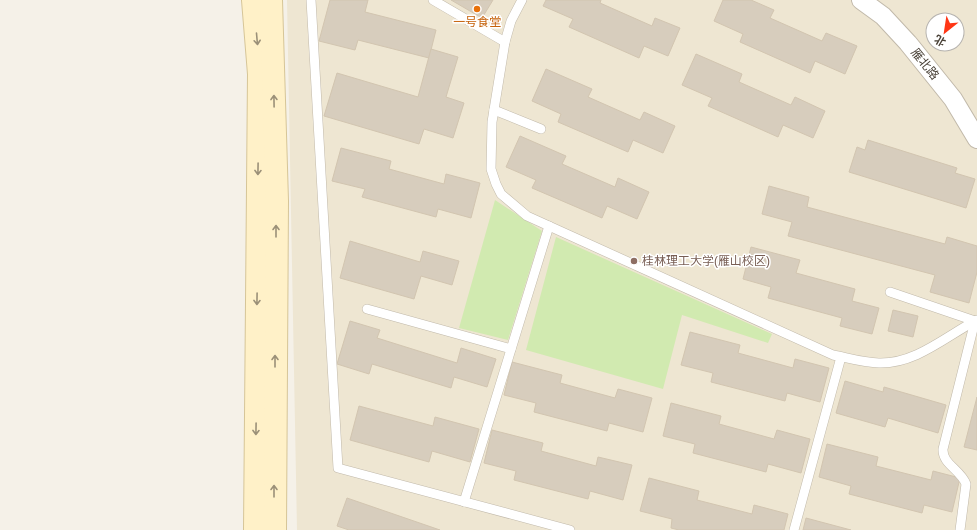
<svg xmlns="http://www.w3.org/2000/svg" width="977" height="530" viewBox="0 0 977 530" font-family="Helvetica,'Noto Sans SC',sans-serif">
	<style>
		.education { fill: #eee6d2; fill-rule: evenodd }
		.green { fill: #d1eab0 }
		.building { fill: #d7cdbd; stroke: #d2c5b0 }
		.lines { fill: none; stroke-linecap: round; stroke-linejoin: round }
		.lane-casing { stroke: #c1b9aa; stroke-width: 10 }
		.street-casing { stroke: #c1b9aa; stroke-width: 20 }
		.secondary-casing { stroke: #d6c597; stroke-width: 24 }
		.lane { stroke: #fff; stroke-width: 9 }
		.street { stroke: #fff; stroke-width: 18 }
		.secondary { stroke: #fff1c8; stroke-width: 22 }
		.oneway { stroke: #9b9078 }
		.food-dot { fill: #e8710a; stroke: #fff; stroke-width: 1.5 }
		.education-dot { fill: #8d6e63; stroke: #fff; stroke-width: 1.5 }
		.labels { text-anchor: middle; stroke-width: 3; stroke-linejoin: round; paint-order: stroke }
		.food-label { font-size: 12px; fill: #c56008; stroke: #fff }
		.street-label { font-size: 12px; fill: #494137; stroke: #fff }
		.education-label { font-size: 12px; fill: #785e54; stroke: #fff; text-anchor: start }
	</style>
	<rect width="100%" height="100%" fill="#f5f1e8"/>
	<path class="education" d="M287,0H977V530H297ZM933,20H957V44H933Z"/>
	<g class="green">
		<polygon points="495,200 542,231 508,340 459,328"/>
		<polygon points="556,237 772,334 768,343 682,315 663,389 526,350"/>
	</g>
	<g class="building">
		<polygon points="330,0 368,0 365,12 436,30 429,58 358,40 355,50 319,41"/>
		<polygon points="451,0 493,0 482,18"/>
		<polygon points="546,0 601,0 600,3 652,26 655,18 680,28 668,56 644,46 639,58 569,27 573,19 543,6"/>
		<polygon points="723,0 751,0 774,10 770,18 822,41 826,33 857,46 845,74 815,61 810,73 740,42 743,34 714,21"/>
		<polygon points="431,49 458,57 446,97 464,103 453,138 424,129 419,144 324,116 337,73 418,97"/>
		<polygon points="696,54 742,74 739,82 791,105 795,97 825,111 813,138 783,125 778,137 708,106 712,98 682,85"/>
		<polygon points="546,69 592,89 588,97 640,120 644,112 675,126 663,153 633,140 628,152 558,122 561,114 532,101"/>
		<polygon points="520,136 566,156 562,164 615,187 618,178 649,192 637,219 607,206 602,218 532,188 536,180 506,167"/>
		<polygon points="868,140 957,168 955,173 975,179 966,208 849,172 857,147 865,150"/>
		<polygon points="341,148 391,161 389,169 444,184 446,174 480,183 471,218 438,209 436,217 362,197 365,189 332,181"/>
		<polygon points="769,186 809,197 807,207 945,244 947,237 977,246 977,272 969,303 930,292 935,275 788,236 792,222 762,214"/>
		<polygon points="350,241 420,262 423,251 459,261 452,285 421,276 414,299 340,278"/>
		<polygon points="751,247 800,260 796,273 855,289 852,301 879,308 872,334 840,326 842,318 768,298 771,287 743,279"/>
		<polygon points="893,310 918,316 913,337 888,331"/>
		<polygon points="350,321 380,330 377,338 457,363 461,348 496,359 487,387 454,377 451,388 372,364 369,374 337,364"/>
		<polygon points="690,332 740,345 738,353 793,368 795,359 829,368 820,402 787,393 785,401 711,382 713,373 681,365"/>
		<polygon points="512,362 562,375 560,383 615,398 618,389 652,398 643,432 609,423 607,431 534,412 536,403 504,395"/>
		<polygon points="845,381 883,392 884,387 946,405 938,433 888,418 885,427 836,413"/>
		<polygon points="977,397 977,450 964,447"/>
		<polygon points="671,403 721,416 719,424 774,439 777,430 810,439 801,473 768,464 766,472 693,453 695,444 663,436"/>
		<polygon points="359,406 433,426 435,417 479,429 470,462 432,451 429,462 350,440"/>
		<polygon points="492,430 543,443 541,451 596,466 598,457 632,465 623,500 590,491 588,499 514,480 516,471 484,463"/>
		<polygon points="827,444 878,457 876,466 931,480 933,471 960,478 952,512 924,505 922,513 849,494 851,486 819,477"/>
		<polygon points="649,478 699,491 697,500 752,514 754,505 788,514 784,530 679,530 671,528 672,519 640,511"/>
		<polygon points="347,498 440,530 349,530 337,526"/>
		<polygon points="806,518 851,530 803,530"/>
	</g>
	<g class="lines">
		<g class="lane-casing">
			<g id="lane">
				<polyline points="311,0 338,468 570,530"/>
				<polyline points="433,0 505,42"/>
				<path d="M522,0L511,21L505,42L492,122L491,169L496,184L501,194L527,216L833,355C848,358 864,363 879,363C916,364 946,336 977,320"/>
				<polyline points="494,110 541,129"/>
				<path d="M890,292L975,321L943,449C942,464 961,470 966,484L960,530"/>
				<polyline points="367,309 511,349"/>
				<polyline points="464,502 549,226"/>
				<polyline points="794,530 841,357"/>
			</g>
		</g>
		<g class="street-casing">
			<polyline id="street" points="861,0 883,16 908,43 953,99 977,139"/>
		</g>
		<g class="secondary-casing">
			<g id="secondary">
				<polyline points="253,0 259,74 255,530"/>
				<polyline points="271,0 277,201 275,530"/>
			</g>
		</g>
		<use href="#lane" class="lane"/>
		<use href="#street" class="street"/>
		<use href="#secondary" class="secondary"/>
	</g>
	<defs><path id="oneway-shaft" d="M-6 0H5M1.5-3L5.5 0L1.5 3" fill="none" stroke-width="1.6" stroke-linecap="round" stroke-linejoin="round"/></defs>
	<g class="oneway">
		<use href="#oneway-shaft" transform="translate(257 39) rotate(85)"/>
		<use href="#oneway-shaft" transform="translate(274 101) rotate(-91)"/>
		<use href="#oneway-shaft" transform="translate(258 169) rotate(91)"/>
		<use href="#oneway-shaft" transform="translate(276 231) rotate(-90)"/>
		<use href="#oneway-shaft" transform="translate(257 299) rotate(91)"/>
		<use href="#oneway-shaft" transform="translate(275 361) rotate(-90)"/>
		<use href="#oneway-shaft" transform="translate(256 429) rotate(91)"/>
		<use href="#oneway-shaft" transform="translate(274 491) rotate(-90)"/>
	</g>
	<circle class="food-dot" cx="477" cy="9" r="4"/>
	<circle class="education-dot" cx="634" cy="261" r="4"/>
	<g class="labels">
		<g class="food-label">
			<text x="477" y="26">一号食堂</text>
		</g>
		<g class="street-label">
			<text transform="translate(925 64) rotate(51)" y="4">雁北路</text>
		</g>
		<g class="education-label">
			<text x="642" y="265">桂林理工大学(雁山校区)</text>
		</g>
	</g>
	<g transform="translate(945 32) rotate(210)"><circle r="19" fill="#ffffff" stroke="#b6b3af"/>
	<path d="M0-3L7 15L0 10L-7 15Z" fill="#ff3615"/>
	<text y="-6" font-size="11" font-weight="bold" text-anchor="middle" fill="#494137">北</text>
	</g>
</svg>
